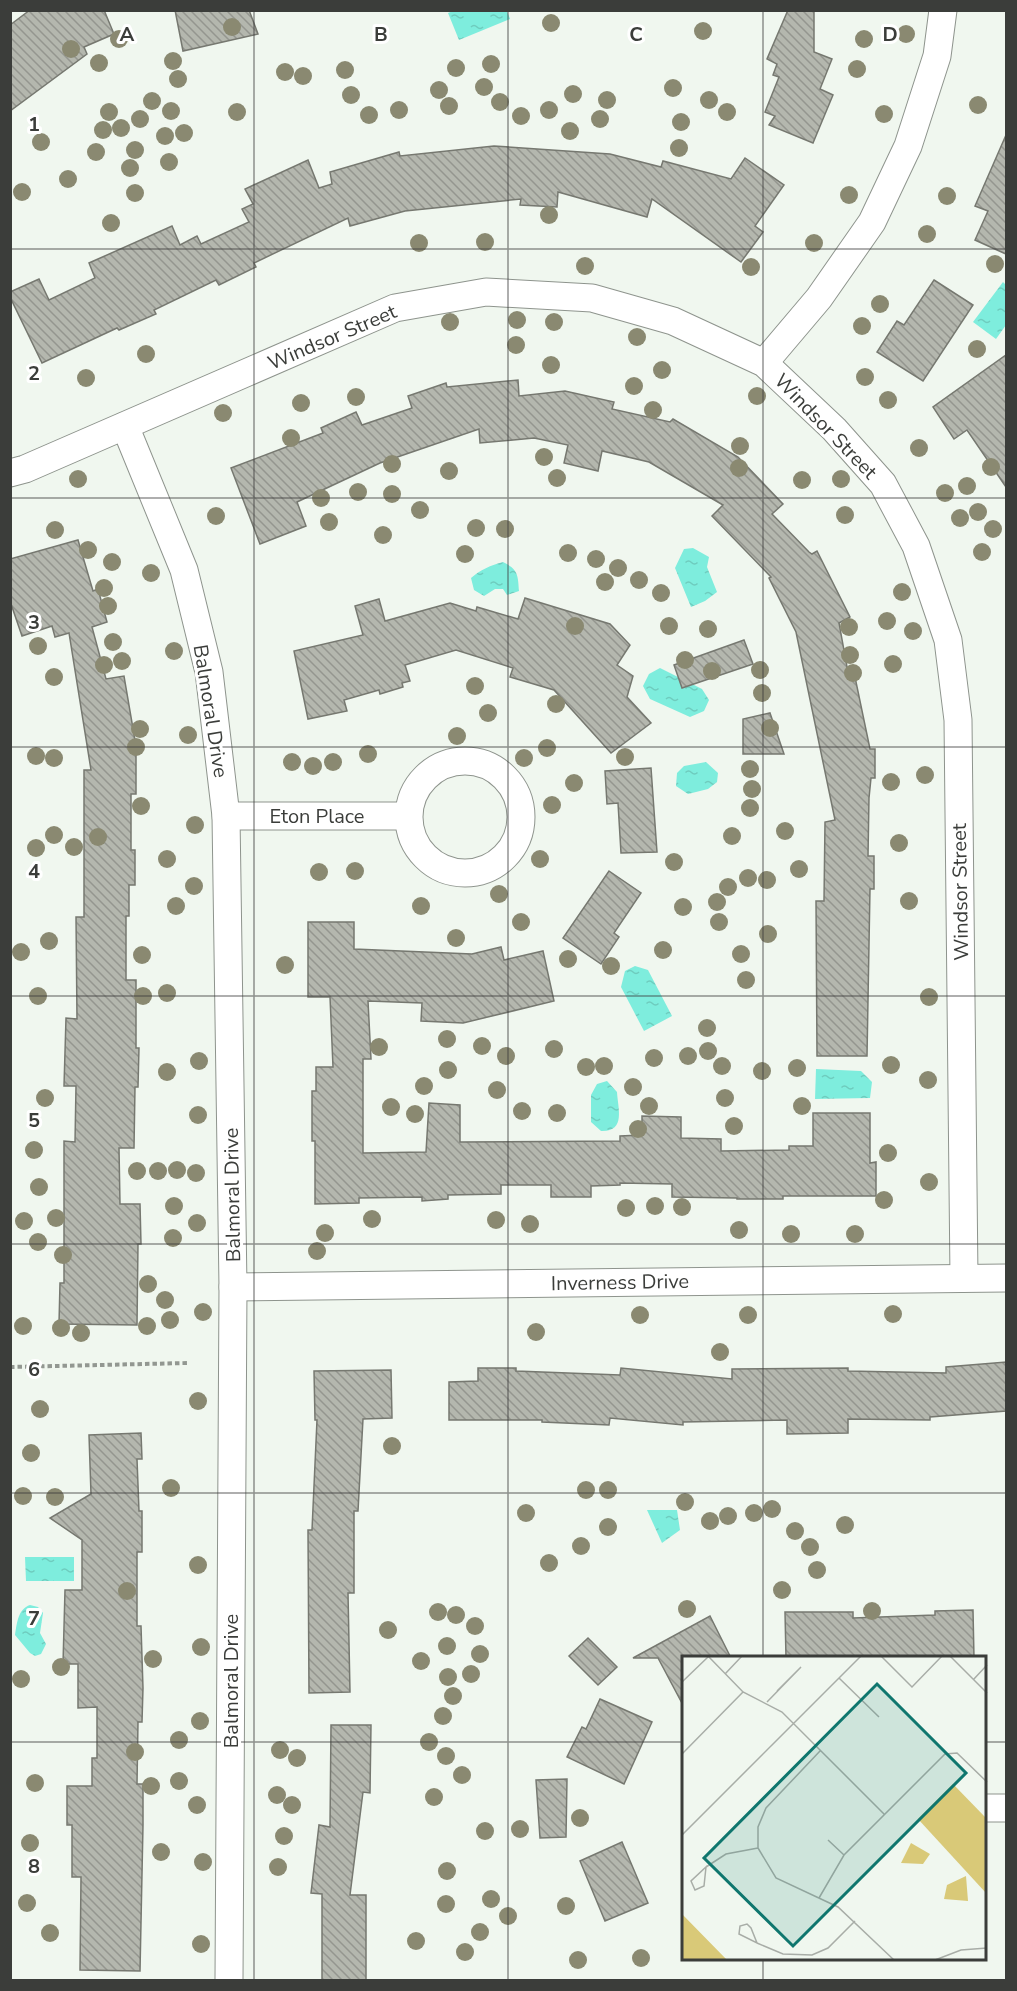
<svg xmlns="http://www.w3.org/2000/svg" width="1017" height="1991" viewBox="0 0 1017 1991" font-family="'Nunito Sans',sans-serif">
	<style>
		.water { fill: url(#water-ripples) }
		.building { fill: url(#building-back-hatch); stroke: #767870; stroke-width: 1.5 }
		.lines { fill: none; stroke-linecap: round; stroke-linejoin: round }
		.street-casing { stroke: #8e948d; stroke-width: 29 }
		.path { stroke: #929791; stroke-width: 4; stroke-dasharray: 4.5 3; stroke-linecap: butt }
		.street { stroke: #fff; stroke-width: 27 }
		.tree { fill: #8a8971 }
		.grid { fill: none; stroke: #3b3d3a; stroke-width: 1.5; stroke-opacity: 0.55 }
		.labels { text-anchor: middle; stroke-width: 6; stroke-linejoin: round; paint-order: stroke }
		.street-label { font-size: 20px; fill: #3b3d3a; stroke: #fff }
		.inset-road { fill: none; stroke: #a8ada7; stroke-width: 1.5 }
		.view { fill: #0f766e; fill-opacity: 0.15; stroke: #0f766e; stroke-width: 3 }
		.inset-edge { fill: none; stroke: #3b3d3a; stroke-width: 3 }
		.grid-label { font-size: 20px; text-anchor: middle; font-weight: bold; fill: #3b3d3a; stroke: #fff; stroke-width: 6; stroke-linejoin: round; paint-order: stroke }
	</style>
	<defs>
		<pattern id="water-ripples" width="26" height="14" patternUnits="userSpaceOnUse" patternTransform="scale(1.5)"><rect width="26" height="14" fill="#7eeddd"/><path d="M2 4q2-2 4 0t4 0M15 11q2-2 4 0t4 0" fill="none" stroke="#6eccbe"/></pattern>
		<pattern id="building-back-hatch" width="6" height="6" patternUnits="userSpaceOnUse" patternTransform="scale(1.5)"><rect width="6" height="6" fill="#b4b7ae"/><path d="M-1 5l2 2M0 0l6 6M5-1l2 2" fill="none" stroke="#94968f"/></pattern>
	</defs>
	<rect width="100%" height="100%" fill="#f0f7ef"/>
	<g class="water">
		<polygon points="453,11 507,11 510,19 459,40 448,13"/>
		<polygon points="1003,282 1006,285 1006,325 996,339 973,322"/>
		<polygon points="693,548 709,557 707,567 717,592 705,601 691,607 675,568 684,549"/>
		<path d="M503,562C518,569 518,575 519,591L507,595L503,589H495L484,596L474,590L471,578C480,570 491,565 503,562Z"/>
		<polygon points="660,668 702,689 709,700 704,711 690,717 650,699 643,686 649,674"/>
		<polygon points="706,762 718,773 717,782 708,789 688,794 676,786 677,773 684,766"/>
		<polygon points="635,966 648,970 672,1016 644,1031 621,987 625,971"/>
		<polygon points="816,1069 861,1071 872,1082 870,1098 815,1099"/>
		<path d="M607,1081L617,1092C618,1109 626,1132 601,1131L591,1122V1095L597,1084Z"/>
		<polygon points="647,1510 677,1510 680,1530 662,1543"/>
		<polygon points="25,1557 74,1557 74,1581 26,1581"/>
		<path d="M30,1605L38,1607L43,1613L40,1633L46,1644L41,1654L35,1656L30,1653L15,1635C17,1623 18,1609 30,1605Z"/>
	</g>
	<g class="building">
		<polygon points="30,10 104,10 114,34 84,47 87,54 10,111 10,25"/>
		<polygon points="175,10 249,10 258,34 183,51"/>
		<polygon points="788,10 814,10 814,52 832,59 820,89 833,95 813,143 769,125 775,116 765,112 779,77 773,75 777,64 767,59"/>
		<polygon points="1006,135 1006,254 975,240 988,211 975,206"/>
		<polygon points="494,146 610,154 661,167 663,161 731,179 745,158 784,185 755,226 763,232 741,262 652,199 647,217 558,192 557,207 520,205 521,199 405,211 350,226 348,218 254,263 256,267 219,285 216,280 154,310 156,314 119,330 117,328 42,363 10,297 10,292 39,279 49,300 95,278 89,263 172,226 180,245 197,236 201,244 249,222 242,209 253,204 245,189 308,160 319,188 332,184 330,172 399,152 400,156"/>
		<polygon points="934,280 973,305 923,381 877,352 897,321 904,325"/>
		<polygon points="1006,355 1006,487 967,430 954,439 933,407"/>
		<polygon points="518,380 519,396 565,391 614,402 612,409 670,422 673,419 738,457 783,504 772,514 809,552 812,554 817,551 850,617 839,623 849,678 855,677 870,749 875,749 875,778 871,778 869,798 868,856 874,856 874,889 870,889 867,1056 817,1056 816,901 824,901 825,822 835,820 796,632 769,578 771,577 712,516 723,505 649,462 602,451 598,471 564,463 568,445 534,438 480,443 479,429 380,463 297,502 306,526 260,544 231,468 323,433 321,428 356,412 362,425 412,408 408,396 446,383 447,387"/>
		<polygon points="78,540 93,591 98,589 107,622 92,627 106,679 124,676 136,746 136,794 131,794 131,850 135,850 135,885 129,885 129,916 126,916 126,980 136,980 136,1048 139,1048 138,1087 135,1087 134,1148 119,1148 120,1204 140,1204 141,1244 138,1244 137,1325 59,1324 60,1283 64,1283 64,1141 75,1142 76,1086 64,1086 66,1018 77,1019 76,917 84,917 84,770 91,770 69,633 55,637 52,626 22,636 10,601 10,559"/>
		<polygon points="525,598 610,624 630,645 617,665 633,676 627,697 651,723 611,753 554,690 510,677 513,668 456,650 405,665 410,681 402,683 403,687 380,694 379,690 344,700 347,711 308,719 294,651 363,635 355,606 379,599 385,621 450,603 476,611 477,607 518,619"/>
		<polygon points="744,640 753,664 682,688 674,665"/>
		<polygon points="770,713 784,754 743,754 743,719"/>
		<polygon points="651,768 657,852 621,853 618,803 607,804 605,771"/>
		<polygon points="609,871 641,893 614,933 619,937 601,964 563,938"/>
		<polygon points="308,922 354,922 354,949 472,954 501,947 504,960 543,951 554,1001 463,1023 421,1021 422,1003 368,1001 371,1059 363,1059 363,1153 426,1152 429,1103 460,1105 460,1142 620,1141 620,1136 642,1135 642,1116 681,1117 681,1138 721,1139 721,1151 789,1150 789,1146 813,1146 813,1113 870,1113 870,1163 876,1162 876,1196 783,1196 783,1199 737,1199 737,1198 672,1197 672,1184 620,1183 620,1185 591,1186 591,1197 551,1197 551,1185 501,1185 501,1194 448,1195 448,1199 422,1201 422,1197 359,1198 359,1203 315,1204 315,1141 312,1141 312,1091 316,1091 316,1067 333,1067 330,997 308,997"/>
		<polygon points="1006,1362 1006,1411 930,1417 930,1420 848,1419 848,1433 787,1434 787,1420 683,1422 683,1425 610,1418 609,1425 542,1422 542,1420 449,1420 449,1382 478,1381 478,1368 516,1368 516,1371 620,1375 621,1368 732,1379 732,1369 848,1368 848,1371 946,1373 946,1367"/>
		<polygon points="391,1370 392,1418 363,1419 358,1511 354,1511 354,1593 348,1593 350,1692 309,1693 308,1530 312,1530 317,1420 315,1420 314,1371"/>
		<polygon points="141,1433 142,1459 137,1459 139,1511 142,1511 142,1552 137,1552 137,1626 141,1626 143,1688 142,1722 138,1722 137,1784 143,1784 143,1825 140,1971 80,1970 81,1877 72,1877 72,1825 67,1825 67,1786 92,1786 92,1758 97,1758 97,1707 78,1708 78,1664 63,1664 65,1590 82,1590 82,1540 50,1518 91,1494 89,1435"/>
		<polygon points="973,1610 974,1658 786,1658 785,1612 853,1612 853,1618 935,1615 935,1611"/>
		<polygon points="710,1616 731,1658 684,1658 684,1707 658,1658 633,1658"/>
		<polygon points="588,1638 617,1667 598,1685 569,1656"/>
		<polygon points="600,1699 652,1722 624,1784 567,1757 582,1727 586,1729"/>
		<polygon points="331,1725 371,1725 370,1793 363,1792 350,1895 366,1895 366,1980 322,1980 322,1894 311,1893 319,1825 330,1827"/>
		<polygon points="567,1779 566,1837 540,1838 536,1780"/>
		<polygon points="622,1842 648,1903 605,1921 580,1861"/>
	</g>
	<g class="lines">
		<g class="street-casing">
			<g id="street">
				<polyline points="764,363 819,298 872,222 908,146 937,56 943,10"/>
				<polyline points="125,426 184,570 209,672 226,816 233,1287 229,1980"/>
				<polyline points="10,473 25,469 395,308 486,292 592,298 673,321 764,363 834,429 883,484 916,546 948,640 958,720 964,1278"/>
				<circle cx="465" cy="817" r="56"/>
				<polyline points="226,816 408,816"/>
				<polyline points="233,1287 1006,1278"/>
				<polyline points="986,1808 1006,1808"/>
			</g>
		</g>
		<polyline class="path" points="10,1367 188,1363"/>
		<use href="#street" class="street"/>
	</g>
	<g class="tree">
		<circle cx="551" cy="23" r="9"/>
		<circle cx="232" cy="27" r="9"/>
		<circle cx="703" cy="31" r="9"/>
		<circle cx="906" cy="34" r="9"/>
		<circle cx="119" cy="39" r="9"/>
		<circle cx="864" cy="39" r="9"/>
		<circle cx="71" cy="49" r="9"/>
		<circle cx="173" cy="61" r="9"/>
		<circle cx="99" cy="63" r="9"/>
		<circle cx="491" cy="64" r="9"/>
		<circle cx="456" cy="68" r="9"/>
		<circle cx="857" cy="69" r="9"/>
		<circle cx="345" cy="70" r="9"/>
		<circle cx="285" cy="72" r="9"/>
		<circle cx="303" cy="76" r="9"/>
		<circle cx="178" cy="79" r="9"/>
		<circle cx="484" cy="87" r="9"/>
		<circle cx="673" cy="88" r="9"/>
		<circle cx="439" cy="90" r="9"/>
		<circle cx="573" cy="94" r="9"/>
		<circle cx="351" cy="95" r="9"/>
		<circle cx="607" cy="100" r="9"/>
		<circle cx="709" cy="100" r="9"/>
		<circle cx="152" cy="101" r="9"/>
		<circle cx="500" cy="102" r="9"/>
		<circle cx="978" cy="105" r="9"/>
		<circle cx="449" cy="106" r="9"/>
		<circle cx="399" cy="110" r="9"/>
		<circle cx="549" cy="110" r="9"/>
		<circle cx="171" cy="111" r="9"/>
		<circle cx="109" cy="112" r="9"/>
		<circle cx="237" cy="112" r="9"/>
		<circle cx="727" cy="112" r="9"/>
		<circle cx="884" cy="114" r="9"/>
		<circle cx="369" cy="115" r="9"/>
		<circle cx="521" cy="116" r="9"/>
		<circle cx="140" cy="119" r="9"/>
		<circle cx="600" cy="119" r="9"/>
		<circle cx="681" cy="122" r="9"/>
		<circle cx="121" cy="128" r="9"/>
		<circle cx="103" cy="130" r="9"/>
		<circle cx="570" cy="131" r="9"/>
		<circle cx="184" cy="133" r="9"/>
		<circle cx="165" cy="136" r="9"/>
		<circle cx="41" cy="142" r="9"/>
		<circle cx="679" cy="148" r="9"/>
		<circle cx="135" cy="150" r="9"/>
		<circle cx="96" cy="152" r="9"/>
		<circle cx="169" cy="162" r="9"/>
		<circle cx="130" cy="168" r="9"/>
		<circle cx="68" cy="179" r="9"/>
		<circle cx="22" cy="192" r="9"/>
		<circle cx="135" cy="193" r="9"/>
		<circle cx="849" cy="195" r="9"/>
		<circle cx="947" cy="196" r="9"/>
		<circle cx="549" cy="215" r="9"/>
		<circle cx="111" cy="223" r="9"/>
		<circle cx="927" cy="234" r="9"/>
		<circle cx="485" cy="242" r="9"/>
		<circle cx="419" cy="243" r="9"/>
		<circle cx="814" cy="243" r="9"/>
		<circle cx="995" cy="264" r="9"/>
		<circle cx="585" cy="266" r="9"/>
		<circle cx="751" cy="267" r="9"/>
		<circle cx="880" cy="304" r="9"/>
		<circle cx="517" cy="320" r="9"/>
		<circle cx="450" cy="322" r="9"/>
		<circle cx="554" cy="322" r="9"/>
		<circle cx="862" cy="326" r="9"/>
		<circle cx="637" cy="337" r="9"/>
		<circle cx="516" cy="345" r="9"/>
		<circle cx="977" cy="349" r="9"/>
		<circle cx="146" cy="354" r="9"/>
		<circle cx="551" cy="365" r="9"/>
		<circle cx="662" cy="370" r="9"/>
		<circle cx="865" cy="377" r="9"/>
		<circle cx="86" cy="378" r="9"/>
		<circle cx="634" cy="386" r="9"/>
		<circle cx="757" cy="396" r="9"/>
		<circle cx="356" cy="397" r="9"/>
		<circle cx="888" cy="400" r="9"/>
		<circle cx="301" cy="403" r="9"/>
		<circle cx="653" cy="410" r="9"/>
		<circle cx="223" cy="413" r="9"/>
		<circle cx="291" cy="438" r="9"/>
		<circle cx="740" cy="446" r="9"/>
		<circle cx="919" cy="448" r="9"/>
		<circle cx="544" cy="457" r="9"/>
		<circle cx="392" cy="464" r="9"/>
		<circle cx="991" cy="467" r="9"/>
		<circle cx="739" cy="468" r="9"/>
		<circle cx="449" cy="471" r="9"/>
		<circle cx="557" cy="478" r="9"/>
		<circle cx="78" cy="479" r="9"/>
		<circle cx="841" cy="479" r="9"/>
		<circle cx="802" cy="480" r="9"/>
		<circle cx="967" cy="486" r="9"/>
		<circle cx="358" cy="492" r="9"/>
		<circle cx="945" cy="493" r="9"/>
		<circle cx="392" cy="494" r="9"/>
		<circle cx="321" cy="498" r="9"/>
		<circle cx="420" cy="510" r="9"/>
		<circle cx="978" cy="512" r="9"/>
		<circle cx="845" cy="515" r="9"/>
		<circle cx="216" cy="516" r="9"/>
		<circle cx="960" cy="518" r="9"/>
		<circle cx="329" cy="522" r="9"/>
		<circle cx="476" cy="528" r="9"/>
		<circle cx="505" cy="529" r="9"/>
		<circle cx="993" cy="529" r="9"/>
		<circle cx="55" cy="530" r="9"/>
		<circle cx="383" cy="535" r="9"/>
		<circle cx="88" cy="550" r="9"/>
		<circle cx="982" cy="552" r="9"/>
		<circle cx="568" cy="553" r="9"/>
		<circle cx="465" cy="554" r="9"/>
		<circle cx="596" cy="559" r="9"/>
		<circle cx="112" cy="562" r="9"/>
		<circle cx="618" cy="568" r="9"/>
		<circle cx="151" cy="573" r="9"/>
		<circle cx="639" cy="580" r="9"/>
		<circle cx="605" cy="582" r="9"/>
		<circle cx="104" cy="588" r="9"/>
		<circle cx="902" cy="592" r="9"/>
		<circle cx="661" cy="593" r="9"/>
		<circle cx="108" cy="606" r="9"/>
		<circle cx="887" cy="621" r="9"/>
		<circle cx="575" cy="626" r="9"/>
		<circle cx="669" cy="626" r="9"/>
		<circle cx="849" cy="627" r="9"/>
		<circle cx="708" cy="629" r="9"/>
		<circle cx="913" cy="631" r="9"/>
		<circle cx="113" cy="642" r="9"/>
		<circle cx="38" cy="646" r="9"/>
		<circle cx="174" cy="651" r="9"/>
		<circle cx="850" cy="655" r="9"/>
		<circle cx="685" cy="660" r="9"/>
		<circle cx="122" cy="661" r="9"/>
		<circle cx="893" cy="664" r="9"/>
		<circle cx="104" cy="665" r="9"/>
		<circle cx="760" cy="670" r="9"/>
		<circle cx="712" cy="671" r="9"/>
		<circle cx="853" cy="673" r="9"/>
		<circle cx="54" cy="677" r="9"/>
		<circle cx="475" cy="686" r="9"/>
		<circle cx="762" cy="693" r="9"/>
		<circle cx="556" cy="704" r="9"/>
		<circle cx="488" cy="713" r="9"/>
		<circle cx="770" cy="728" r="9"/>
		<circle cx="140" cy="729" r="9"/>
		<circle cx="188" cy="735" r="9"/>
		<circle cx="457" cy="736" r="9"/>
		<circle cx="136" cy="747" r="9"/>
		<circle cx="547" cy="748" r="9"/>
		<circle cx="368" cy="754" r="9"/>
		<circle cx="36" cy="756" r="9"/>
		<circle cx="625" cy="757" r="9"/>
		<circle cx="54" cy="758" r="9"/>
		<circle cx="524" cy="758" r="9"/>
		<circle cx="292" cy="762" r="9"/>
		<circle cx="333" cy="762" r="9"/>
		<circle cx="313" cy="766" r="9"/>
		<circle cx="750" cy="769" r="9"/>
		<circle cx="925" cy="775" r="9"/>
		<circle cx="891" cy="782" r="9"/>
		<circle cx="574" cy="783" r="9"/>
		<circle cx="752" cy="789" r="9"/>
		<circle cx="552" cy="805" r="9"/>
		<circle cx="141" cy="806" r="9"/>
		<circle cx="750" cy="808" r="9"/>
		<circle cx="195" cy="825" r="9"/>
		<circle cx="785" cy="831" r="9"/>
		<circle cx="54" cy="835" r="9"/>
		<circle cx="732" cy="836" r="9"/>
		<circle cx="98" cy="837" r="9"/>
		<circle cx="899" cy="843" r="9"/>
		<circle cx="74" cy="847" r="9"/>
		<circle cx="36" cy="848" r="9"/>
		<circle cx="167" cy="859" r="9"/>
		<circle cx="540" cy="859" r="9"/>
		<circle cx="674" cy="862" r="9"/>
		<circle cx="799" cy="869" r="9"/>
		<circle cx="355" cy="871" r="9"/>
		<circle cx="319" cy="872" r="9"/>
		<circle cx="748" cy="878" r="9"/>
		<circle cx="767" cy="880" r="9"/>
		<circle cx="194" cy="886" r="9"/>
		<circle cx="728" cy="887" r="9"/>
		<circle cx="499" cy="894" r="9"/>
		<circle cx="909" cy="901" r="9"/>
		<circle cx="717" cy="902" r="9"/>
		<circle cx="176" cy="906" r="9"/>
		<circle cx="421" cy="906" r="9"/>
		<circle cx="683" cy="907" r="9"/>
		<circle cx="521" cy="922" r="9"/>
		<circle cx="719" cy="922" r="9"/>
		<circle cx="768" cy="934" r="9"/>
		<circle cx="456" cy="938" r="9"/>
		<circle cx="49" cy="941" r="9"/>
		<circle cx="663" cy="950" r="9"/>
		<circle cx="21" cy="952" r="9"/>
		<circle cx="741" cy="954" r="9"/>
		<circle cx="142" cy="955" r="9"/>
		<circle cx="568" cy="959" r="9"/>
		<circle cx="285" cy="965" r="9"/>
		<circle cx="611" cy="966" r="9"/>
		<circle cx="746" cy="980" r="9"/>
		<circle cx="167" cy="993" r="9"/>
		<circle cx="38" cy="996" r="9"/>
		<circle cx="143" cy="996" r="9"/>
		<circle cx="929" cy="997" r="9"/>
		<circle cx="707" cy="1028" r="9"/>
		<circle cx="447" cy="1039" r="9"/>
		<circle cx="482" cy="1046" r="9"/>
		<circle cx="379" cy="1047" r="9"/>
		<circle cx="554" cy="1049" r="9"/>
		<circle cx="708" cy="1051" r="9"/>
		<circle cx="506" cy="1056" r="9"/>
		<circle cx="688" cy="1056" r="9"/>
		<circle cx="654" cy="1058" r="9"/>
		<circle cx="199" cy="1061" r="9"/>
		<circle cx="891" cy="1065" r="9"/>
		<circle cx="604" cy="1066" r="9"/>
		<circle cx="722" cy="1066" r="9"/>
		<circle cx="586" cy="1067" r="9"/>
		<circle cx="797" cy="1068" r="9"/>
		<circle cx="448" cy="1070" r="9"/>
		<circle cx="762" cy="1071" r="9"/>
		<circle cx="167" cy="1072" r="9"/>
		<circle cx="928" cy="1080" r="9"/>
		<circle cx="424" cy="1086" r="9"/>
		<circle cx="633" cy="1087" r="9"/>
		<circle cx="497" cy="1090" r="9"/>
		<circle cx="45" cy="1098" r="9"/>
		<circle cx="725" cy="1098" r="9"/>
		<circle cx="649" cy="1106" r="9"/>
		<circle cx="802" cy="1106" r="9"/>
		<circle cx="391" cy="1107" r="9"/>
		<circle cx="522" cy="1111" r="9"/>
		<circle cx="557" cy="1113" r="9"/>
		<circle cx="415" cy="1114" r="9"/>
		<circle cx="198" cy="1115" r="9"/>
		<circle cx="734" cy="1126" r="9"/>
		<circle cx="638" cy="1129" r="9"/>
		<circle cx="34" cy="1150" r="9"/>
		<circle cx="888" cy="1153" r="9"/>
		<circle cx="177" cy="1170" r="9"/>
		<circle cx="137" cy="1171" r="9"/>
		<circle cx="158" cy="1171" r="9"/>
		<circle cx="196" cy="1173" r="9"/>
		<circle cx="929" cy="1182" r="9"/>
		<circle cx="39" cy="1187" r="9"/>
		<circle cx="884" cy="1200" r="9"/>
		<circle cx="174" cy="1206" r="9"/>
		<circle cx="655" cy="1206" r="9"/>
		<circle cx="682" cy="1207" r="9"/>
		<circle cx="626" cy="1208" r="9"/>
		<circle cx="56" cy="1218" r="9"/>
		<circle cx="372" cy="1219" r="9"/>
		<circle cx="496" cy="1220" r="9"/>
		<circle cx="24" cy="1221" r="9"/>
		<circle cx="197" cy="1223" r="9"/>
		<circle cx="530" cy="1224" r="9"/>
		<circle cx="739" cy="1230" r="9"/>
		<circle cx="325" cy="1233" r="9"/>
		<circle cx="791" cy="1234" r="9"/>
		<circle cx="855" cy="1234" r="9"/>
		<circle cx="173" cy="1238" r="9"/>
		<circle cx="38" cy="1242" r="9"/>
		<circle cx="317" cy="1251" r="9"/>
		<circle cx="63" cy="1255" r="9"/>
		<circle cx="148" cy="1284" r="9"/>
		<circle cx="165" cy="1300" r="9"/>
		<circle cx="203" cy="1312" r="9"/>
		<circle cx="893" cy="1314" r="9"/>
		<circle cx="640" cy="1315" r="9"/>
		<circle cx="748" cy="1315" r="9"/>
		<circle cx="170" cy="1320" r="9"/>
		<circle cx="23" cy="1326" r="9"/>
		<circle cx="147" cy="1326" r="9"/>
		<circle cx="61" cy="1328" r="9"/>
		<circle cx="536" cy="1332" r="9"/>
		<circle cx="81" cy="1333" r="9"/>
		<circle cx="720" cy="1352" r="9"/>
		<circle cx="198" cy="1401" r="9"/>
		<circle cx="40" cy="1409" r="9"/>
		<circle cx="392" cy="1446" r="9"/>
		<circle cx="31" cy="1453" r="9"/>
		<circle cx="171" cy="1488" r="9"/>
		<circle cx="586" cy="1490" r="9"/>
		<circle cx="608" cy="1490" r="9"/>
		<circle cx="23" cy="1496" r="9"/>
		<circle cx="55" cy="1497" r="9"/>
		<circle cx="685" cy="1502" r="9"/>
		<circle cx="772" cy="1509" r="9"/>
		<circle cx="526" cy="1513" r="9"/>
		<circle cx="754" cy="1513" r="9"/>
		<circle cx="728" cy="1516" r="9"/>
		<circle cx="710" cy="1521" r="9"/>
		<circle cx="845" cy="1525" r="9"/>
		<circle cx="608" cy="1527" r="9"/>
		<circle cx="795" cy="1531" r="9"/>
		<circle cx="581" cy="1546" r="9"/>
		<circle cx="810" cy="1547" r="9"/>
		<circle cx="549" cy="1563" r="9"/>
		<circle cx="198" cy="1565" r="9"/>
		<circle cx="817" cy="1570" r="9"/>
		<circle cx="782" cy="1590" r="9"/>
		<circle cx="127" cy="1591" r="9"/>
		<circle cx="687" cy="1609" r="9"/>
		<circle cx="872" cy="1611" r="9"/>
		<circle cx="438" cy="1612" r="9"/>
		<circle cx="456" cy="1615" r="9"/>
		<circle cx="475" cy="1626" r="9"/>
		<circle cx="388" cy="1630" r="9"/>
		<circle cx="447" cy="1646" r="9"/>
		<circle cx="201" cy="1647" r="9"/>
		<circle cx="480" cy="1654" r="9"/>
		<circle cx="153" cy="1659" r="9"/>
		<circle cx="421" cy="1661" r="9"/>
		<circle cx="61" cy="1667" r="9"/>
		<circle cx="471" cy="1674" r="9"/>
		<circle cx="448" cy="1677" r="9"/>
		<circle cx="21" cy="1679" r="9"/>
		<circle cx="453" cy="1696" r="9"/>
		<circle cx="443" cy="1716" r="9"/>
		<circle cx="200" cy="1721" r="9"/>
		<circle cx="179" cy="1740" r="9"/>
		<circle cx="429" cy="1742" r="9"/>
		<circle cx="280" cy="1750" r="9"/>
		<circle cx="135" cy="1752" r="9"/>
		<circle cx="446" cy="1756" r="9"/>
		<circle cx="297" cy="1758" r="9"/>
		<circle cx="462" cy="1775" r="9"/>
		<circle cx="179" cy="1781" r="9"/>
		<circle cx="35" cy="1783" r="9"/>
		<circle cx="151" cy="1786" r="9"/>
		<circle cx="277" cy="1795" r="9"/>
		<circle cx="434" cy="1797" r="9"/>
		<circle cx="197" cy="1805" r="9"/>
		<circle cx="292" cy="1805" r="9"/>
		<circle cx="580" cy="1818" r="9"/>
		<circle cx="520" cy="1829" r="9"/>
		<circle cx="485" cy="1831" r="9"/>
		<circle cx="284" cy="1836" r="9"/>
		<circle cx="30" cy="1843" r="9"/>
		<circle cx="161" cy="1852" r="9"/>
		<circle cx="203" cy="1862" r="9"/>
		<circle cx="278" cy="1867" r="9"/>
		<circle cx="447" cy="1871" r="9"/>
		<circle cx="491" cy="1899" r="9"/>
		<circle cx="27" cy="1903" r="9"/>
		<circle cx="446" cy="1904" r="9"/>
		<circle cx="566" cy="1906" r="9"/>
		<circle cx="508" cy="1916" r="9"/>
		<circle cx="480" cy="1932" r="9"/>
		<circle cx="50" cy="1933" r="9"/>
		<circle cx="416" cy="1941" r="9"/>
		<circle cx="201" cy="1944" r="9"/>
		<circle cx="465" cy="1952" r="9"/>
		<circle cx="641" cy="1958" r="9"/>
		<circle cx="578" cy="1960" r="9"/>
	</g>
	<path class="grid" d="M254,10V1980M508,10V1980M763,10V1658M10,249H1006M10,498H1006M10,747H1006M10,996H1006M10,1244H1006M10,1493H1006M10,1742H684M986,1742H1006M763,1960V1980"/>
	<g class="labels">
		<g class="street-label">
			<text transform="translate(332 337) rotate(-23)" y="7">Windsor Street</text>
			<text transform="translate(826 426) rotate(46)" y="7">Windsor Street</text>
			<text transform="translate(211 711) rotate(81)" y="7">Balmoral Drive</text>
			<text x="317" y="823">Eton Place</text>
			<text transform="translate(960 892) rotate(-91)" y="7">Windsor Street</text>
			<text transform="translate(232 1195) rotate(-91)" y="7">Balmoral Drive</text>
			<text transform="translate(620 1282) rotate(-1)" y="7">Inverness Drive</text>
			<text transform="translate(231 1681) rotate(-90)" y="7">Balmoral Drive</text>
		</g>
	</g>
	<g transform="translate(682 1656)">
		<rect width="304" height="304" fill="#f0f7ef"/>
		<path d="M229,187L248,198L241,208L219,207ZM284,220L286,245L262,243L265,229ZM0,258L45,304H0Z" fill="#d9c978"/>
		<path d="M271,128L304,162V237L236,163Z" fill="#d9c978"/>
		<path class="inset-road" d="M26,0L61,36L100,56L202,158M199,0L230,31L260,0M268,0L305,37M43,18L60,0M157,22L197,61M291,24L305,9M0,26L26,1M95,35L119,11M85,46L119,11M138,95L84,152L76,171V192L94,222L156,251L212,304M0,98L61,36M0,179L179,0M146,184L162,199M24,211L22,230L13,234L9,225ZM24,211L44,198L76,192M137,242L162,199L263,98L275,97L305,126M65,268L69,272L75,287L57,278L58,270ZM75,287L101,298L130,299L146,292L173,265M253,304L279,294L305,292"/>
		<path class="view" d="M195,28L284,117L111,290L22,202Z"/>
		<rect width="304" height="304" class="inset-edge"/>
	</g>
	<g class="grid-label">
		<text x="127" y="41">A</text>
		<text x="381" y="41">B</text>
		<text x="636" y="41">C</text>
		<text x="890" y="41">D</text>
		<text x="34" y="131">1</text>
		<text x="34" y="380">2</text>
		<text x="34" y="629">3</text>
		<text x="34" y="878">4</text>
		<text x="34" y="1127">5</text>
		<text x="34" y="1376">6</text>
		<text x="34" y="1625">7</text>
		<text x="34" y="1873">8</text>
	</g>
	<rect width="1017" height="1991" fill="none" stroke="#3b3d3a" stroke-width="24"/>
</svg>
